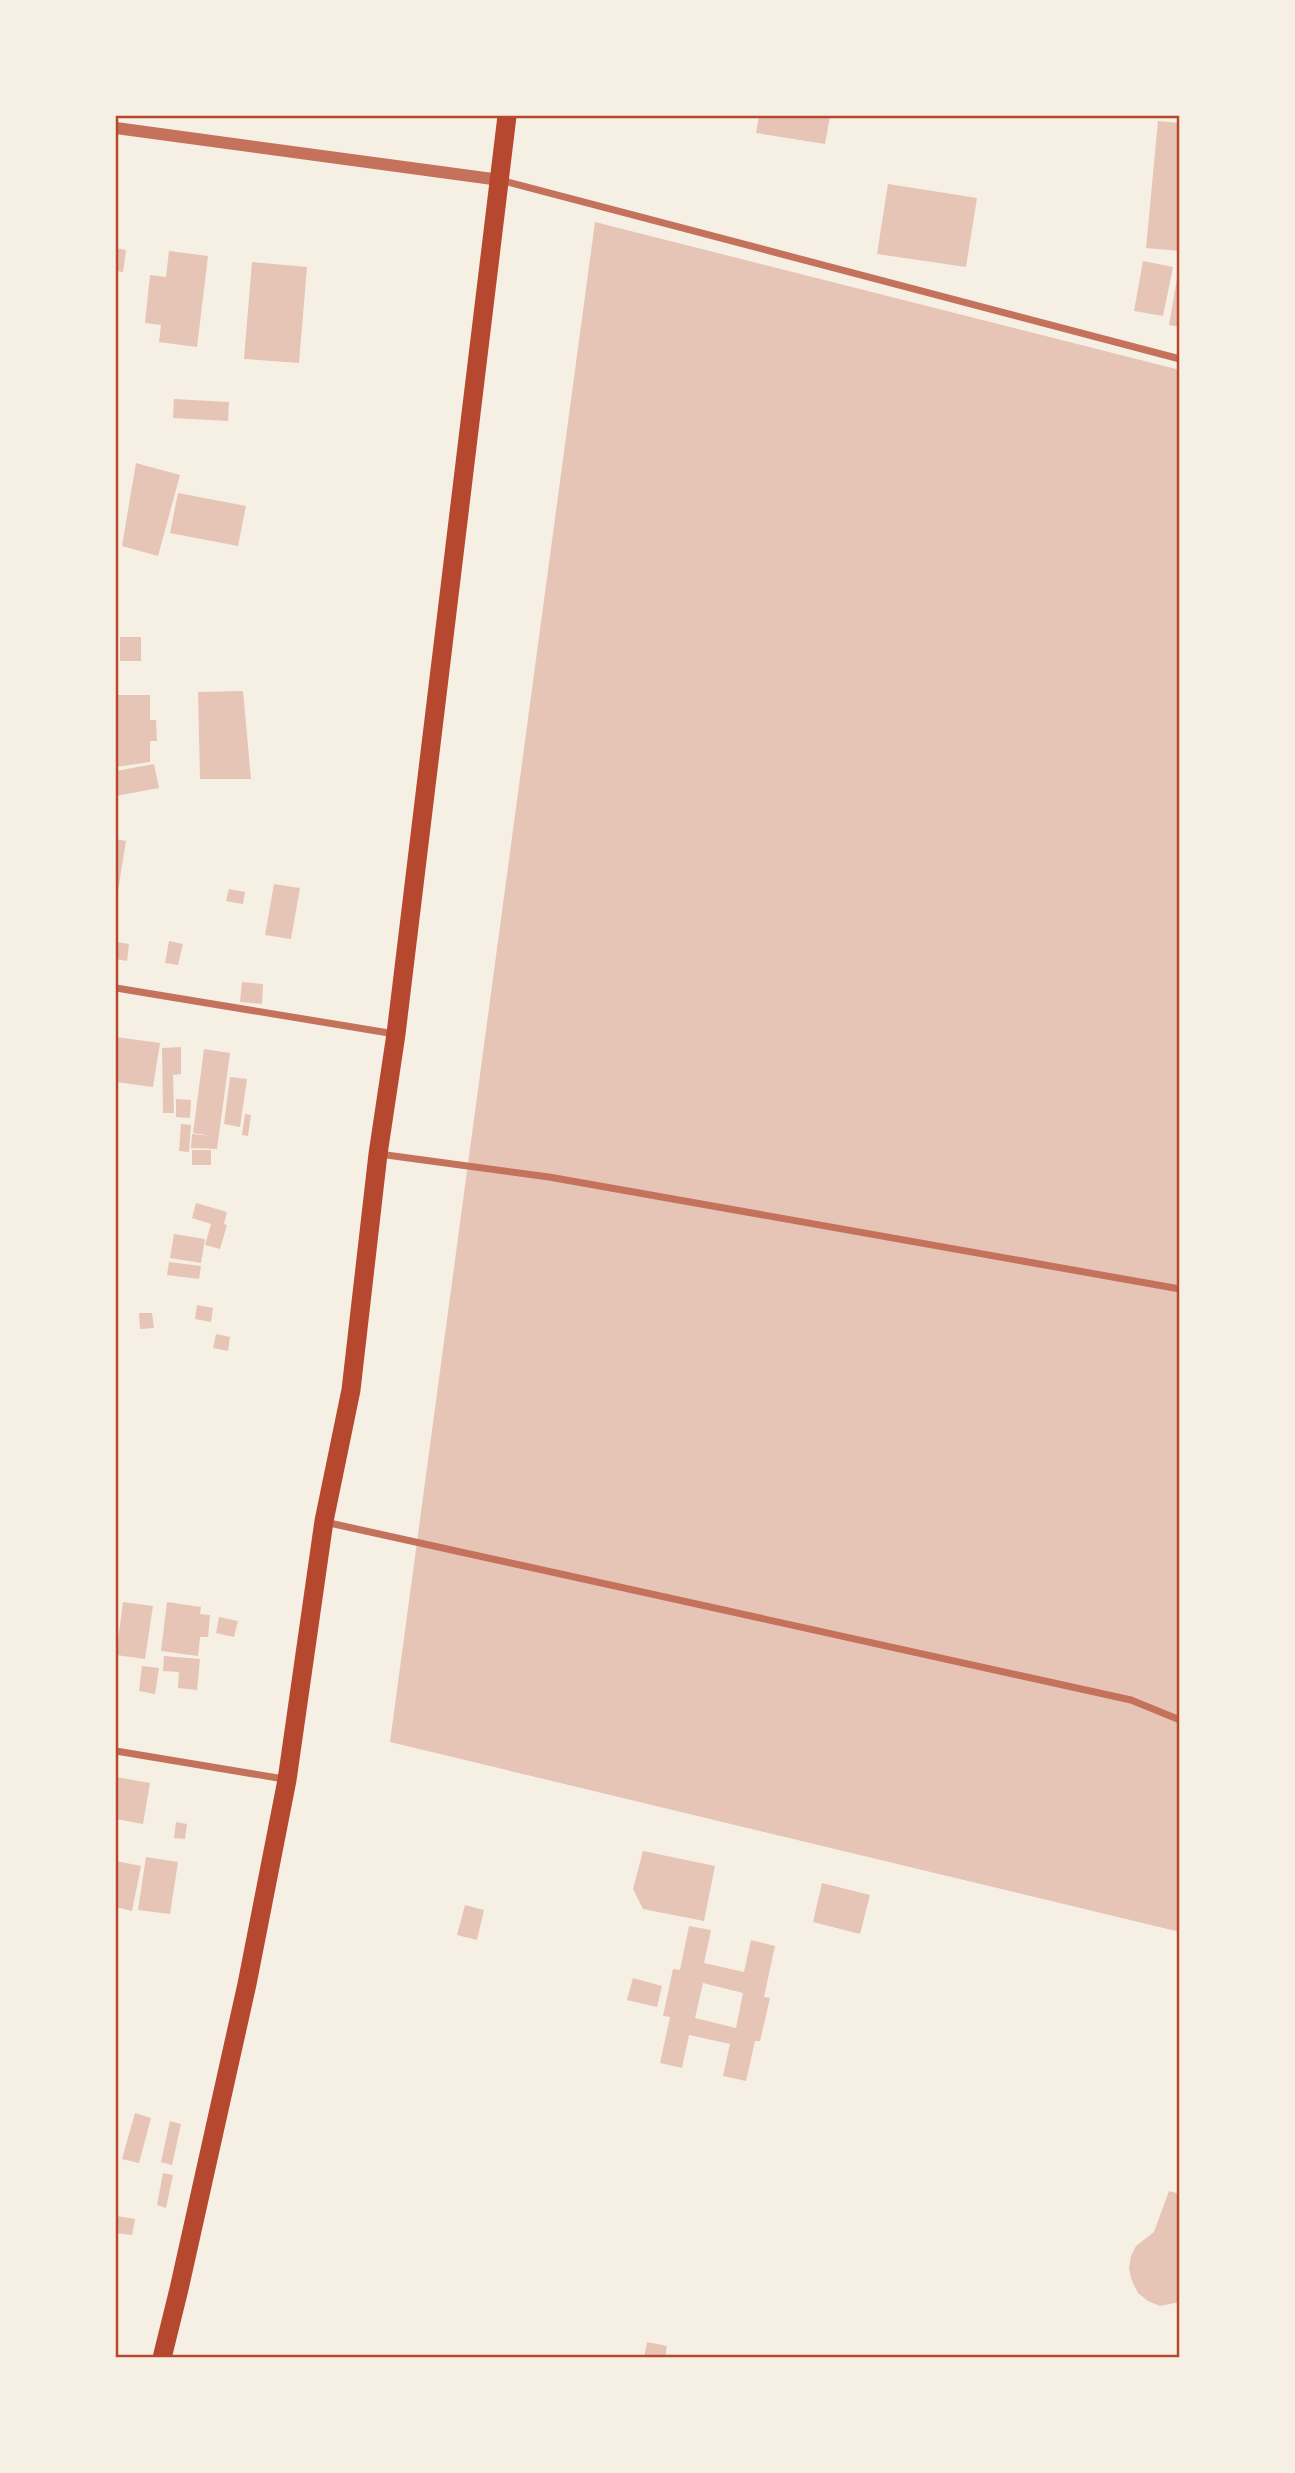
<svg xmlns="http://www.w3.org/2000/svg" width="1295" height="2473" viewBox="0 0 1295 2473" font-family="Inter,sans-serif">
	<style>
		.building { fill: #e6c5b7; fill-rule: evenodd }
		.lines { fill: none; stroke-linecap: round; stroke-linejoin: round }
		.minor { stroke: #c5725c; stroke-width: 7 }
		.tertiary { stroke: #c5725c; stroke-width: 12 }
		.trunk { stroke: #b5482f; stroke-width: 19 }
		.neatline { fill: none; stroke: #b5482f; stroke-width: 2.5 }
	</style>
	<rect width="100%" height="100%" fill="#f6efe4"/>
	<g class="building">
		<polygon points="759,116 830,116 825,144 756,133"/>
		<polygon points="1158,121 1180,123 1180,251 1146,248"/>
		<polygon points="888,184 977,198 966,267 877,254"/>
		<polygon points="595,222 1180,370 1180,1932 390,1742"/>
		<polygon points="116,248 126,250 123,272 116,271"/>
		<polygon points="169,251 208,256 197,347 159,342 161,325 145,323 150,275 166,277"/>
		<polygon points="1143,261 1173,267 1163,316 1134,311"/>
		<polygon points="252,262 307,267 299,363 244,359"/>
		<polygon points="1178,273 1180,273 1180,327 1169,325"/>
		<polygon points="174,399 229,402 228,421 173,418"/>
		<polygon points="136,463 180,475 158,556 122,546"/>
		<polygon points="178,493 246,506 238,546 170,533"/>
		<rect x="120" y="637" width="21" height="24"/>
		<polygon points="243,691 251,779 200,779 198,692"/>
		<polygon points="116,695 150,695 150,720 156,720 157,741 150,741 150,762 116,767"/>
		<polygon points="154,764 159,788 116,796 116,771"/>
		<polygon points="116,839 126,841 117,897 116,897"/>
		<polygon points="274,884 300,888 291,939 265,935"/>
		<polygon points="229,889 245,892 243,904 226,901"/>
		<polygon points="169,941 183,944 178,965 165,963"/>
		<polygon points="116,942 129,944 127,961 116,959"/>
		<polygon points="242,982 263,984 262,1004 240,1002"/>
		<polygon points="116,1037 160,1043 153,1087 116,1082"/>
		<polygon points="181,1047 181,1074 173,1075 174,1113 163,1113 162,1048"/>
		<polygon points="204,1049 230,1053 217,1149 191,1148 192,1134 212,1136 193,1133"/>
		<polygon points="230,1077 247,1079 240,1127 224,1124"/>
		<polygon points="176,1099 191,1100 190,1118 176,1117"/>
		<polygon points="245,1114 251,1115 248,1136 242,1135"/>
		<polygon points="181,1124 191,1125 189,1152 179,1151"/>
		<rect x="192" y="1150" width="19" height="15"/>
		<polygon points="196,1203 227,1212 224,1224 227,1225 220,1249 205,1245 211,1224 192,1218"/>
		<polygon points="174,1234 205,1239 201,1263 170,1258"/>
		<polygon points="169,1262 201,1266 199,1279 167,1275"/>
		<polygon points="197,1305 213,1308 211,1322 195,1319"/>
		<polygon points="139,1313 152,1313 154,1328 140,1329"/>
		<polygon points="216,1334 230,1337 228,1351 213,1348"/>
		<polygon points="123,1602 153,1606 145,1659 116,1655"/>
		<polygon points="167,1602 201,1607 200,1614 210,1615 208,1637 200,1637 198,1656 161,1651"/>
		<polygon points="219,1617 238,1621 234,1637 216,1633"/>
		<polygon points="164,1656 200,1659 197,1690 178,1688 179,1672 163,1671"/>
		<polygon points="142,1666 159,1668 155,1694 139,1691"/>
		<polygon points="116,1777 150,1783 143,1824 116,1819"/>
		<polygon points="176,1822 187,1824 185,1839 174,1838"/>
		<polygon points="643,1851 715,1866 704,1921 643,1909 633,1889"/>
		<polygon points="146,1857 178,1862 170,1914 138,1910"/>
		<polygon points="116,1861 141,1866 132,1911 116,1907"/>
		<polygon points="822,1883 870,1895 860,1934 813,1922"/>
		<polygon points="465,1905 484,1910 477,1940 457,1935"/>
		<path d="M689,1926L711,1930L704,1963L744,1972L751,1940L775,1946L764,1997L770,1998L760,2041H755L746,2081L723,2076L730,2044L689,2035L682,2068L660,2063L670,2017L663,2016L673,1969L680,1970ZM703,1983L743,1993L736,2028L695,2018Z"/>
		<polygon points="633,1978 662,1986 657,2007 627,2000"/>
		<polygon points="135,2113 151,2118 139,2163 122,2159"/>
		<polygon points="170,2121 181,2124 172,2165 161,2162"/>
		<polygon points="163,2173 173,2175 166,2208 157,2205"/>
		<polygon points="1169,2191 1180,2194 1180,2302 1160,2306 1148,2301 1138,2293 1132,2281 1129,2269 1131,2256 1136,2246 1154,2232"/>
		<polygon points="116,2216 135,2219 132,2235 116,2233"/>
		<polygon points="647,2342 667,2346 665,2358 644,2358"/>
	</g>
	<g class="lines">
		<g class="minor">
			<polyline points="500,180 1180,359"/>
			<polyline points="116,988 395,1034"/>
			<polyline points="379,1154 549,1177 1180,1289"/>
			<polyline points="325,1522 1131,1700 1180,1720"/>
			<polyline points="116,1751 284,1779"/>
		</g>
		<polyline class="tertiary" points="116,128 500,180"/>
		<polyline class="trunk" points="162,2358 179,2289 247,1984 287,1780 324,1521 351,1390 378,1154 396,1034 507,116"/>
	</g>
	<rect width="1295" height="2473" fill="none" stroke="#f6efe4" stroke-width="234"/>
	<rect x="117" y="117" width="1061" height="2239" class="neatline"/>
</svg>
